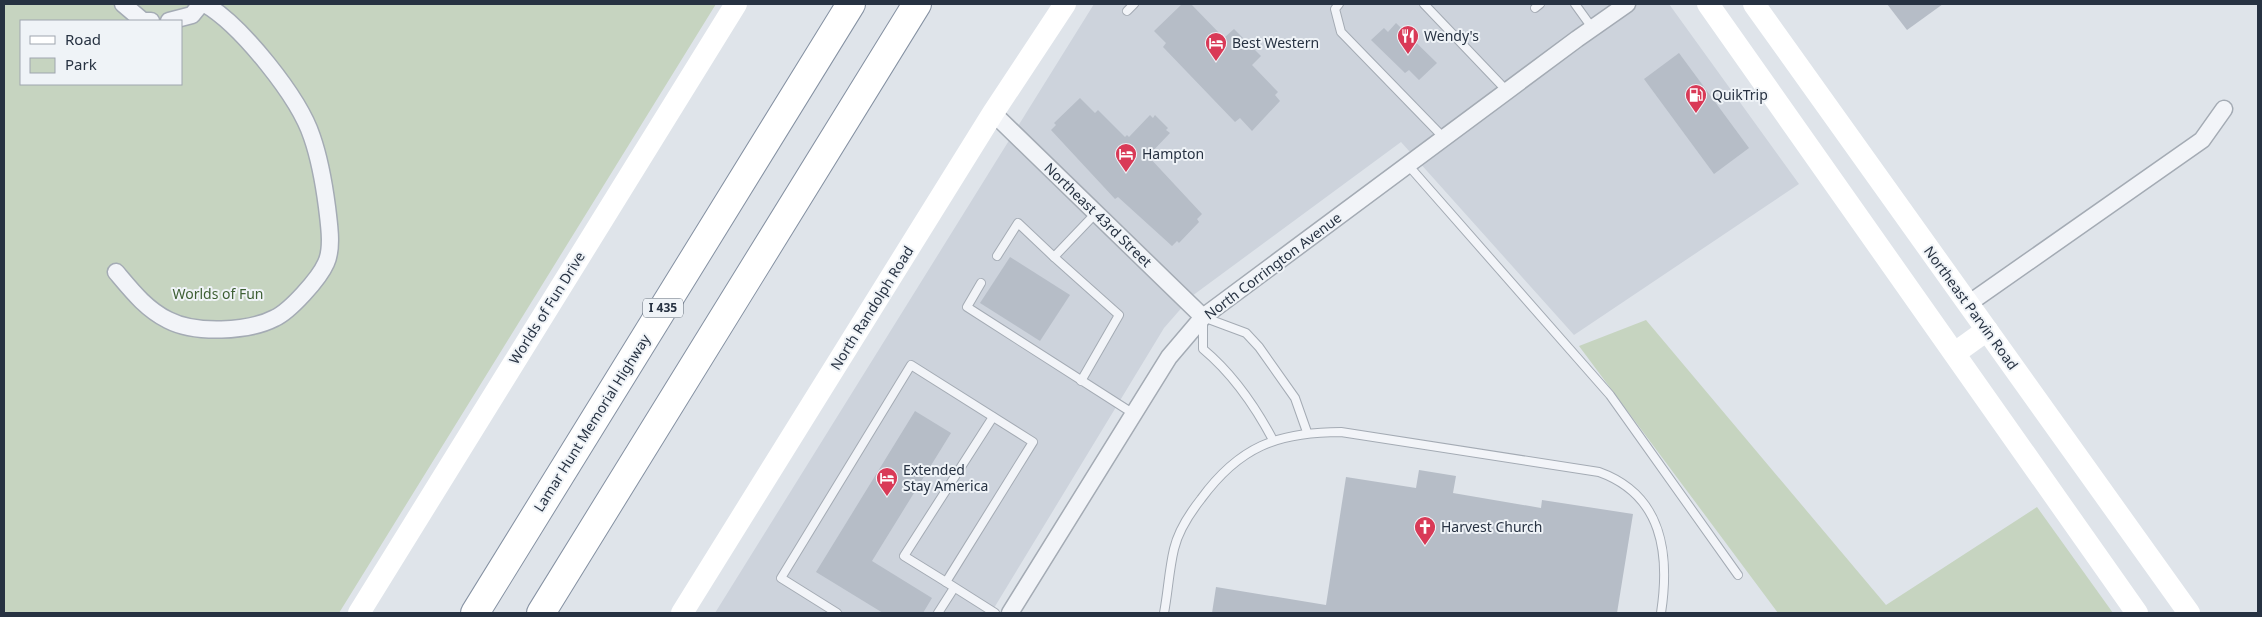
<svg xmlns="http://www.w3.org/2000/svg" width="2262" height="617" viewBox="0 0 2262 617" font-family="'Noto Sans',sans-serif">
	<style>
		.built { fill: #cdd3dc }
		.green { fill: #c6d4c0; fill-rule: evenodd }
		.building { fill: #b6bdc7 }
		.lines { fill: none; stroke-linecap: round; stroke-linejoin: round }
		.service-casing { stroke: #a4abb4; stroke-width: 10 }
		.minor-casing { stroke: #a4abb4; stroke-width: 19 }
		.motorway-casing { stroke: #8591a2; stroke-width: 30 }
		.service { stroke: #f2f4f8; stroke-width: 8 }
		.minor { stroke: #f2f4f8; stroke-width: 16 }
		.secondary { stroke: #fff; stroke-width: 22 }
		.motorway { stroke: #fff; stroke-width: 28 }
		.labels { text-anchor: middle; stroke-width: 4; stroke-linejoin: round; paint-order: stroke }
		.shield { fill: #eff3f7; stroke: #636c78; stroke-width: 1 }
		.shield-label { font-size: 12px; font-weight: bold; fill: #273242 }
		.poi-label { font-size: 14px; fill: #273242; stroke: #eff3f7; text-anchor: start }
		.street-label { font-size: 14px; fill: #273242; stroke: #eff3f7 }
		.park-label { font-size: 14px; fill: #3d5f33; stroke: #eff3f7 }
	</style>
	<rect width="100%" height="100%" fill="#dfe4ea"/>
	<polygon class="built" points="1094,4 1669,4 1799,184 1574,335 1401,142 1192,296 1164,328 991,613 715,613"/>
	<g class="green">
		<path d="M4,4H716L339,613H4ZM21,21H181V84H21Z"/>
		<polygon points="1646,320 1886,605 2037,507 2113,613 1778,613 1579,346"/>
	</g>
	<g class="building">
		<polygon points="1182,4 1191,4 1224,38 1234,29 1261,56 1252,65 1278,92 1275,95 1280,101 1252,131 1240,118 1235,122 1163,47 1166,43 1154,31"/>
		<polygon points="1887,4 1943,4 1907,30"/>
		<polygon points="1396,23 1437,63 1419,80 1409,70 1405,73 1371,40 1384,28 1388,32"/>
		<polygon points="1679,53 1749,148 1714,174 1644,79"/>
		<polygon points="1080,98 1095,113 1098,110 1125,137 1127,135 1129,137 1150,115 1153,118 1155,115 1168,128 1166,130 1170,133 1148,156 1202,214 1197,219 1199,222 1179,243 1177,241 1172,246 1118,197 1115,199 1051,130 1056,125 1054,123"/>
		<polygon points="1010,257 1070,295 1040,341 980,303"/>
		<polygon points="915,411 951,433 872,561 932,598 923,613 883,613 816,572"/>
		<polygon points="1419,470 1456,476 1453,493 1541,508 1542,500 1633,514 1617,613 1212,613 1216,587 1326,605 1346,477 1416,488"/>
	</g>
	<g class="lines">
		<g class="service-casing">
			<g id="service">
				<polyline points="1339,4 1335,9 1341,32 1444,138"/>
				<polyline points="1424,4 1507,91"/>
				<polyline points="1575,4 1593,29"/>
				<polyline points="1535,8 1540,4"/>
				<polyline points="1127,11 1134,4"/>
				<polyline points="1408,165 1610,395 1738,575"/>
				<polyline points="997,256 1018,223 1054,257 1096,213"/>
				<polyline points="1054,257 1119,315 1081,381"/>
				<polyline points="981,283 967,307 1134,414"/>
				<path d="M1273,440C1255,406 1233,374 1203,349V317L1246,333L1259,347L1295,398L1307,432"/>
				<polyline points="946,582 904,556 993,417"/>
				<polyline points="837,613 781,578 911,365 1033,442 946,582 995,613"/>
				<polyline points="938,613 954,588"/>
				<path d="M1164,613C1168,592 1169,570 1174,549C1178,532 1190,513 1201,499C1239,447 1277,432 1341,432L1599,472C1663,495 1670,554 1661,613"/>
			</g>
		</g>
		<g class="minor-casing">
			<g id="minor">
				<polyline points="123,4 143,21 151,21"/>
				<polyline points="169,21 192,15 201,4"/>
				<polyline points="993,113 1203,317"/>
				<path d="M116,272C132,291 146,309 168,320C195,334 248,332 275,318C290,311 319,279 326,263C333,248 329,224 327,207C324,184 320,160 312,137C299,97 241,25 205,4"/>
				<polyline points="1968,304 2202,140 2224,109"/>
				<polyline points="1010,613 1169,357 1203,317 1577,39 1627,4"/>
			</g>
		</g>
		<g class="motorway-casing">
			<g id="motorway">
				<polyline points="475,613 851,4"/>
				<polyline points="541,613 917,4"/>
			</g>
		</g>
		<use href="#service" class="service"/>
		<use href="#minor" class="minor"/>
		<g class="secondary">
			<polyline points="1708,4 2137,613"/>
			<polyline points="1754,4 2189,613"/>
			<polyline points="1955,353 1987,330"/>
			<polyline points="359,613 736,4"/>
			<polyline points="682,613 993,113 1065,4"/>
		</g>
		<use href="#motorway" class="motorway"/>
	</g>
	<defs>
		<g id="restaurant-pin" transform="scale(1.125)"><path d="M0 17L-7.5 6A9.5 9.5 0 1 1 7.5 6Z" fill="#d93a57" stroke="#eff3f7"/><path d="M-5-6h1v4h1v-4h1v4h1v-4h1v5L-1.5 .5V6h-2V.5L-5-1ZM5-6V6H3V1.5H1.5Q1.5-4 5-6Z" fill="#fff"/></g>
		<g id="hotel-pin" transform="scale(1.125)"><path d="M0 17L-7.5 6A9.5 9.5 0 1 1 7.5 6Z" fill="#d93a57" stroke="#eff3f7"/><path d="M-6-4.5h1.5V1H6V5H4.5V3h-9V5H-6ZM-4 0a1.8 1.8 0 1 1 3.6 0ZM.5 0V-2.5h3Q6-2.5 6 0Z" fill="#fff"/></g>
		<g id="fuel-pin" transform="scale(1.125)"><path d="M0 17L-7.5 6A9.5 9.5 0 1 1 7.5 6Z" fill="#d93a57" stroke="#eff3f7"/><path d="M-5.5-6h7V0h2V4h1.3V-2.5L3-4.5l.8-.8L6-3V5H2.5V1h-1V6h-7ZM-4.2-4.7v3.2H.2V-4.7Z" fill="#fff"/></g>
		<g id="church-pin" transform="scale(1.125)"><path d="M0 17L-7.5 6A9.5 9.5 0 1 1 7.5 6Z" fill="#d93a57" stroke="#eff3f7"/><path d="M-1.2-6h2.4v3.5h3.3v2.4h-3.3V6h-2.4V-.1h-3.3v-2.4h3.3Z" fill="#fff"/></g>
	</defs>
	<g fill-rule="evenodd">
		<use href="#restaurant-pin" x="1408" y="36"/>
		<use href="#hotel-pin" x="1216" y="43"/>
		<use href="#fuel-pin" x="1696" y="95"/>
		<use href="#hotel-pin" x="1126" y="154"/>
		<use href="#hotel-pin" x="887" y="478"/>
		<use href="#church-pin" x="1425" y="527"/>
	</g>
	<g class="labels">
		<rect class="shield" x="643" y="298.5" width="40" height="19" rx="4"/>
		<g class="shield-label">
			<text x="663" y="312">I 435</text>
		</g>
		<g class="poi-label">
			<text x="1424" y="41">Wendy's</text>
			<text x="1232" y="48">Best Western</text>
			<text x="1712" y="100">QuikTrip</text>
			<text x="1142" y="159">Hampton</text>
			<text x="903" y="475">Extended<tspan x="903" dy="16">Stay America</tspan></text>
			<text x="1441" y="532">Harvest Church</text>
		</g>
		<g class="street-label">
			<text transform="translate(1098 215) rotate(44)" y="5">Northeast 43rd Street</text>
			<text transform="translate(1273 266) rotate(-37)" y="5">North Corrington Avenue</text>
			<text transform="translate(547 308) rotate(-58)" y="5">Worlds of Fun Drive</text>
			<text transform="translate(872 308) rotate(-58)" y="5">North Randolph Road</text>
			<text transform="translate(1971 308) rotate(54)" y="5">Northeast Parvin Road</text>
			<text transform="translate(592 423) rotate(-58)" y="5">Lamar Hunt Memorial Highway</text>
		</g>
		<g class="park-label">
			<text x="218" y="299">Worlds of Fun</text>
		</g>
	</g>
	<rect width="2262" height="617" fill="none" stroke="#273242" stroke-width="10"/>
	<rect x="20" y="20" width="162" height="65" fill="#eff3f7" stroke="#9fa6af"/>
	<rect x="30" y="36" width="25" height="8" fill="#ffffff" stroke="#9fa6af"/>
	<text x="65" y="45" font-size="15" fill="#273242">Road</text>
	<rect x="30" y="58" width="25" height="15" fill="#c6d4c0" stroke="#9fa6af"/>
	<text x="65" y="70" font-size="15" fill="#273242">Park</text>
</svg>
